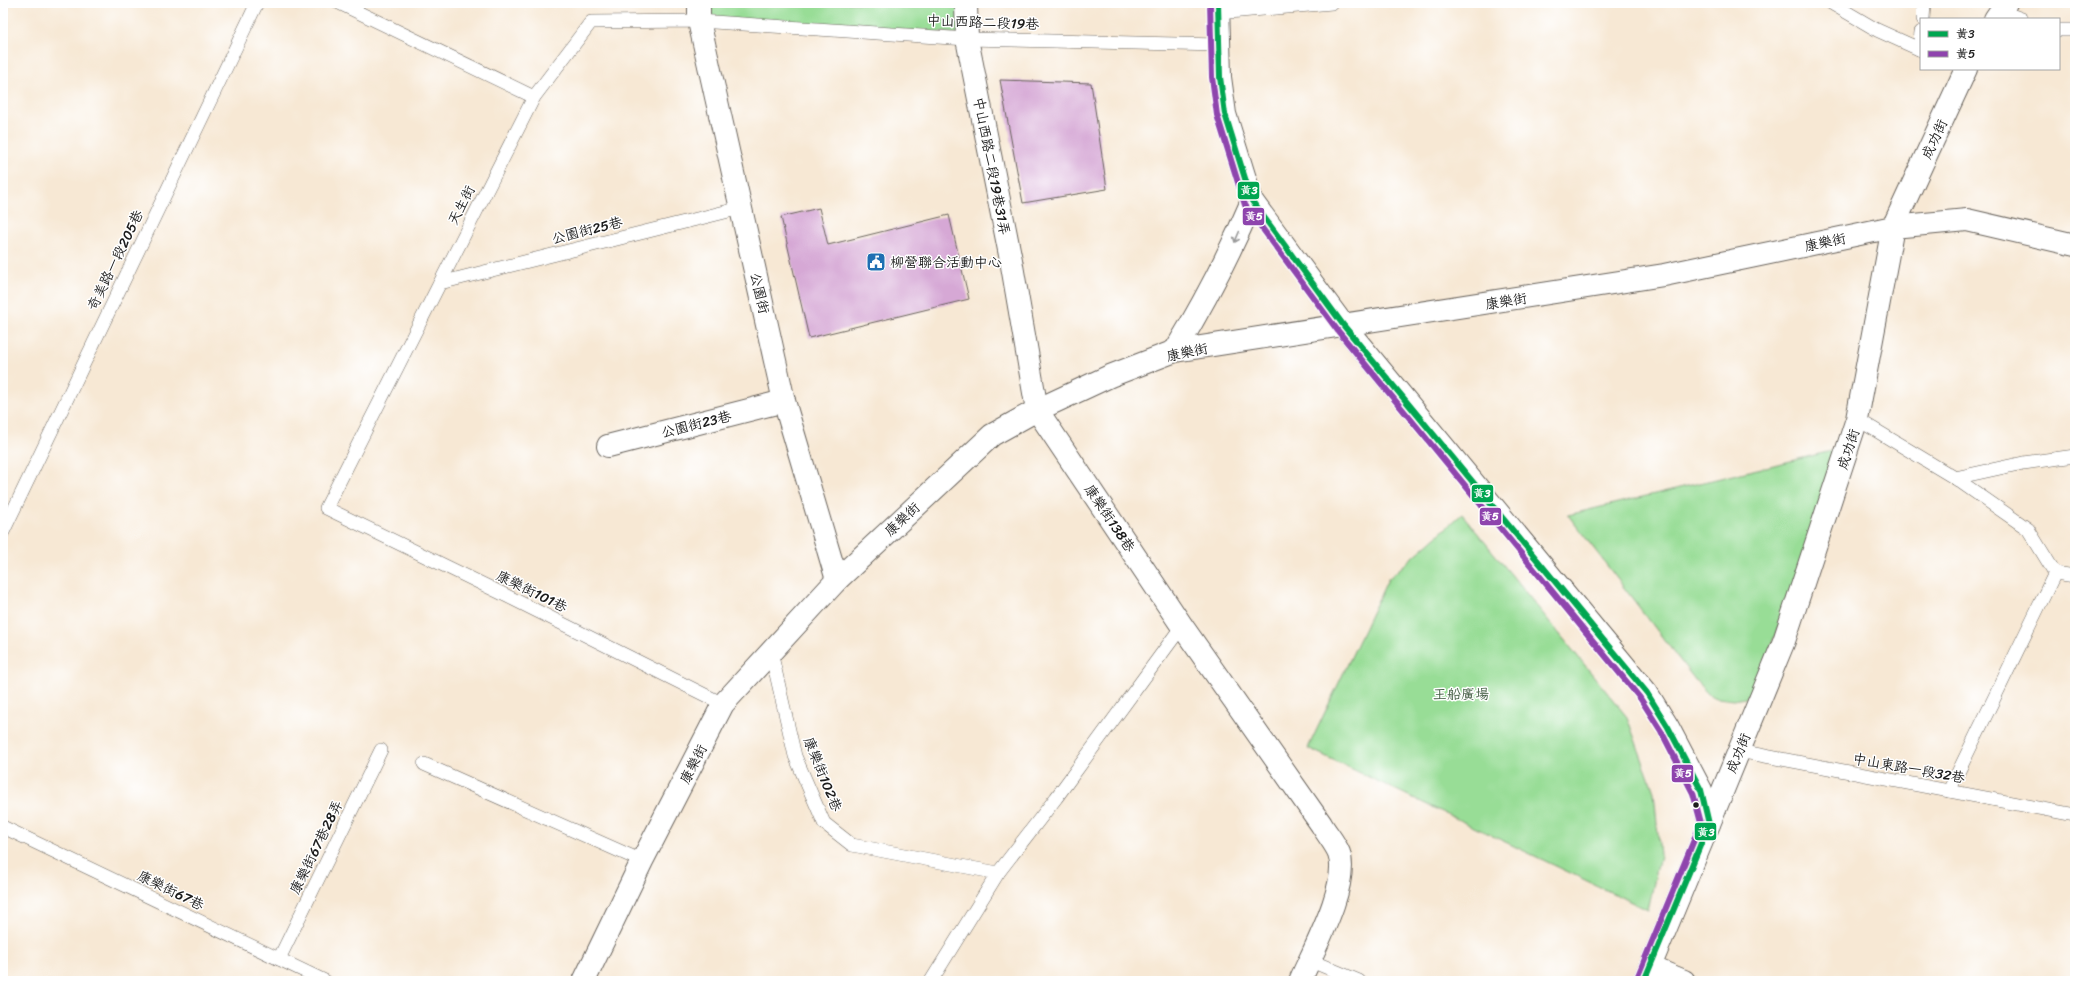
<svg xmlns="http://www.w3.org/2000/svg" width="2078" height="984" viewBox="0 0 2078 984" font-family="Sriracha,'LXGW WenKai TC',sans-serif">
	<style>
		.green { fill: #98dd96; stroke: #5a7c59 }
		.building { fill: #d6a8d5 }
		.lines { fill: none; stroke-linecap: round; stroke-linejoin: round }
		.service-casing { stroke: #69635c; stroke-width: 14 }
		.minor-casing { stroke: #69635c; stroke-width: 24 }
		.tertiary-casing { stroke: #69635c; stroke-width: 24 }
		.service { stroke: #fff; stroke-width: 13 }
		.minor { stroke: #fff; stroke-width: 22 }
		.tertiary { stroke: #fff; stroke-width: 22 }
		.bus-1-casing { stroke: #fff; stroke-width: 9 }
		.bus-2-casing { stroke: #fff; stroke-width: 9 }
		.bus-1 { stroke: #00a651; stroke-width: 6 }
		.bus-2 { stroke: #8e44ad; stroke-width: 6 }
		.oneway { stroke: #999 }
		.bus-dot { fill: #1c1c1c; stroke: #fff; stroke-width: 1.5 }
		.labels { text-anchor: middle; stroke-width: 3; stroke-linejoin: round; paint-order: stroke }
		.street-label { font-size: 14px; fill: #1c1c1c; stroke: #fff }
		.poi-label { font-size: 14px; fill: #1c1c1c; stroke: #fff; text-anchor: start }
		.park-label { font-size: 14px; fill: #476047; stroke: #fff }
		.line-badge { stroke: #fff; stroke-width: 1.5 }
		.badge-label { font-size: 11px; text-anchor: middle; font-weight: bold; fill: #fff }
	</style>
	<rect width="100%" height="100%" fill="#fff"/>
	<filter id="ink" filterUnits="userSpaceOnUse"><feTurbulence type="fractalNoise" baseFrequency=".025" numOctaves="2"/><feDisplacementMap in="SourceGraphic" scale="8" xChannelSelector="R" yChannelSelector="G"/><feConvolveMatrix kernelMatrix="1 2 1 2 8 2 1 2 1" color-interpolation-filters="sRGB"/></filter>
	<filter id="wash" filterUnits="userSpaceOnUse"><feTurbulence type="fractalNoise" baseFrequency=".012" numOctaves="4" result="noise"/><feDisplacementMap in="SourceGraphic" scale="16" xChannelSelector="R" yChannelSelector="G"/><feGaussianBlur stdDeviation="0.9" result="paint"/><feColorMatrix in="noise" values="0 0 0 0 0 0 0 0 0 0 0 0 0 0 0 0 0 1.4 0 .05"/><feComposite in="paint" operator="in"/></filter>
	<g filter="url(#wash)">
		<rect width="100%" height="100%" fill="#f7e8d4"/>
		<g class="green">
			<polygon points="702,3 962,3 963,34 702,18"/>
			<polygon points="1844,448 1806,555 1757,682 1746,698 1733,700 1711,697 1696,681 1568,515"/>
			<polygon points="1462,514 1627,717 1654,792 1660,855 1648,910 1308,748 1388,579"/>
		</g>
		<g id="blocks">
			<g class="building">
				<polygon points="1000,80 1091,83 1107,189 1023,203"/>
				<polygon points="819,208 828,245 949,215 969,299 809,338 781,217"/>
			</g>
		</g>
	</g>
	<g filter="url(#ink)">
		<use href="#blocks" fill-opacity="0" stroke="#69635c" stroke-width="1"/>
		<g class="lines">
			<g class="service-casing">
				<g id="service">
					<polyline points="339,3 534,97"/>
					<polyline points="1831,3 1877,30 1919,49"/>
					<polyline points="2000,11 2022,19"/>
					<polyline points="1218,13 1332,3"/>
					<polyline points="1923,19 1924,3"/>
					<polyline points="2059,30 2075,30"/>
					<polyline points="1921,32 1919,49 1921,50"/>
					<polyline points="440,283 741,208"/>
					<polyline points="1857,419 1955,478 2028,529 2055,573"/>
					<polyline points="1955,478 2023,463 2075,456"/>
					<polyline points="3,532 257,3"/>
					<polyline points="2055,573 2075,576"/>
					<polyline points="771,652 795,756 824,823 852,845 998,873"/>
					<polyline points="723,704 507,596 326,508 534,97 591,22 699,21 967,39 1218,45"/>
					<polyline points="1739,751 2075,815"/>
					<polyline points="424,764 642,861"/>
					<polyline points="1949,791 2055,573"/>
					<polyline points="3,827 325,981"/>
					<polyline points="279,959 381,750"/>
					<polyline points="1309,960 1359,981"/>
					<polyline points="931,981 998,873 1056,798 1182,626"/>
				</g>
			</g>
			<g class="minor-casing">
				<g id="minor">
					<polyline points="699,3 699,21 784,401 837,580"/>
					<path d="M966,3L967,39L1011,260L1037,410L1182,626L1321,824C1326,833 1335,843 1339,853C1350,884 1313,951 1300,981"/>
					<polyline points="1995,19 2006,3"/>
					<path d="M1175,351C1204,303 1230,253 1252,201"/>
					<polyline points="608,446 784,401"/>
					<polyline points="1709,824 1784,641 1857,419 1893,227 1966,69"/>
					<polyline points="1650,967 1684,981"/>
					<polyline points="584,981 642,861 723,704 837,580 992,435 1037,410 1110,376 1175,351 1664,275 1893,227 1967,220 2075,245"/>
				</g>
			</g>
			<g class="tertiary-casing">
				<polyline id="tertiary" points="1218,3 1220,77 1225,114 1252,201 1344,326 1647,693 1668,727 1701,790 1709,824 1644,981"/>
			</g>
			<use href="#service" class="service"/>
			<use href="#minor" class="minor"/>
			<use href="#tertiary" class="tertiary"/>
			<g class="bus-1-casing">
				<polyline id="bus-1" points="1218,3 1220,77 1225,114 1252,201 1344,326 1647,693 1668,727 1701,790 1709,824 1644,981"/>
			</g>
			<g class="bus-2-casing">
				<polyline id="bus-2" points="1210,3 1212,77 1217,115 1245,205 1338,331 1640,698 1661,731 1693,793 1701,823 1637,978"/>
			</g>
			<use href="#bus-1" class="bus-1"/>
			<use href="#bus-2" class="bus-2"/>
		</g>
		<defs><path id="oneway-shaft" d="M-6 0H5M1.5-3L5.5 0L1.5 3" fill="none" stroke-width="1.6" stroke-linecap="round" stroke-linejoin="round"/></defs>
		<use class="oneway" href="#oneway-shaft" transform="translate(1237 237) rotate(113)"/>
	</g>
	<defs>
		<g id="civic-square" transform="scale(1)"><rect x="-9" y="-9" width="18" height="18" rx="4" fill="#1f6fb2" stroke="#fff"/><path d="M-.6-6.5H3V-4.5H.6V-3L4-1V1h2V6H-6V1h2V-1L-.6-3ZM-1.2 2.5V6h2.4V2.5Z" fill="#fff"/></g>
	</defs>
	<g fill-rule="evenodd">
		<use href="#civic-square" x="876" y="262"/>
	</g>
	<circle class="bus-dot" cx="1696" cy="805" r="3.5"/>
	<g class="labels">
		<g class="street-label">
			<text transform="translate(983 22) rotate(2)" y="5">中山西路二段19巷</text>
			<text transform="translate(1934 139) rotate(-65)" y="5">成功街</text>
			<text transform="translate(992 166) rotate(79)" y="5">中山西路二段19巷31弄</text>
			<text transform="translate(461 205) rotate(-63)" y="5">天生街</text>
			<text transform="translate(587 230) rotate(-14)" y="5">公園街25巷</text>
			<text transform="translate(1825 242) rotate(-12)" y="5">康樂街</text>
			<text transform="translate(115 260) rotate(-64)" y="5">奇美路一段205巷</text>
			<text transform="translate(760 293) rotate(77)" y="5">公園街</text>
			<text transform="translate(1506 301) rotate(-9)" y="5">康樂街</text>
			<text transform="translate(1187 352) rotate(-12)" y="5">康樂街</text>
			<text transform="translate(696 424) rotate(-14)" y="5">公園街23巷</text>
			<text transform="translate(1848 449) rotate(-72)" y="5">成功街</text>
			<text transform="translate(1110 518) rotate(56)" y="5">康樂街138巷</text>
			<text transform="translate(902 519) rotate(-43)" y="5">康樂街</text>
			<text transform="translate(532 591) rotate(26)" y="5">康樂街101巷</text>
			<text transform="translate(1738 753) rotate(-68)" y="5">成功街</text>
			<text transform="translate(693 764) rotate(-63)" y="5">康樂街</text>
			<text transform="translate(1909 768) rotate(10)" y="5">中山東路一段32巷</text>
			<text transform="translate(823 774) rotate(68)" y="5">康樂街102巷</text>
			<text transform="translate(316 847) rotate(-64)" y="5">康樂街67巷28弄</text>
			<text transform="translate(171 890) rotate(26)" y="5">康樂街67巷</text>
		</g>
		<g class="poi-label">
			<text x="890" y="267">柳營聯合活動中心</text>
		</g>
		<g class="park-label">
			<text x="1461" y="699">王船廣場</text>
		</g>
	</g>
	<g class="line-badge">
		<rect x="1237" y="181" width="23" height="19" rx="4" fill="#00a651"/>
		<rect x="1242" y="207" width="23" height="19" rx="4" fill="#8e44ad"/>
		<rect x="1471" y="484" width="23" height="19" rx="4" fill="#00a651"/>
		<rect x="1479" y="507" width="23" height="19" rx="4" fill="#8e44ad"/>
		<rect x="1671" y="764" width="23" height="19" rx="4" fill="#8e44ad"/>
		<rect x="1694" y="822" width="23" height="19" rx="4" fill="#00a651"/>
	</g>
	<g class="badge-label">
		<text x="1249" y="194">黃3</text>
		<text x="1254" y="220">黃5</text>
		<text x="1482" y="497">黃3</text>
		<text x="1490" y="520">黃5</text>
		<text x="1683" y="777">黃5</text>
		<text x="1706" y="836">黃3</text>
	</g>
	<rect width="2078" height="984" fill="none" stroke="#fff" stroke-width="16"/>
	<rect x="1920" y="18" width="140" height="52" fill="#ffffff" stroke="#a4a4a4"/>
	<rect x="1928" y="31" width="20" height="6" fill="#00a651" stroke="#a4a4a4"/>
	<text x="1956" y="38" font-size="12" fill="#1c1c1c">黃3</text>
	<rect x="1928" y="51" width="20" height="6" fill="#8e44ad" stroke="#a4a4a4"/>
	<text x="1956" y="58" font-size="12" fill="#1c1c1c">黃5</text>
</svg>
